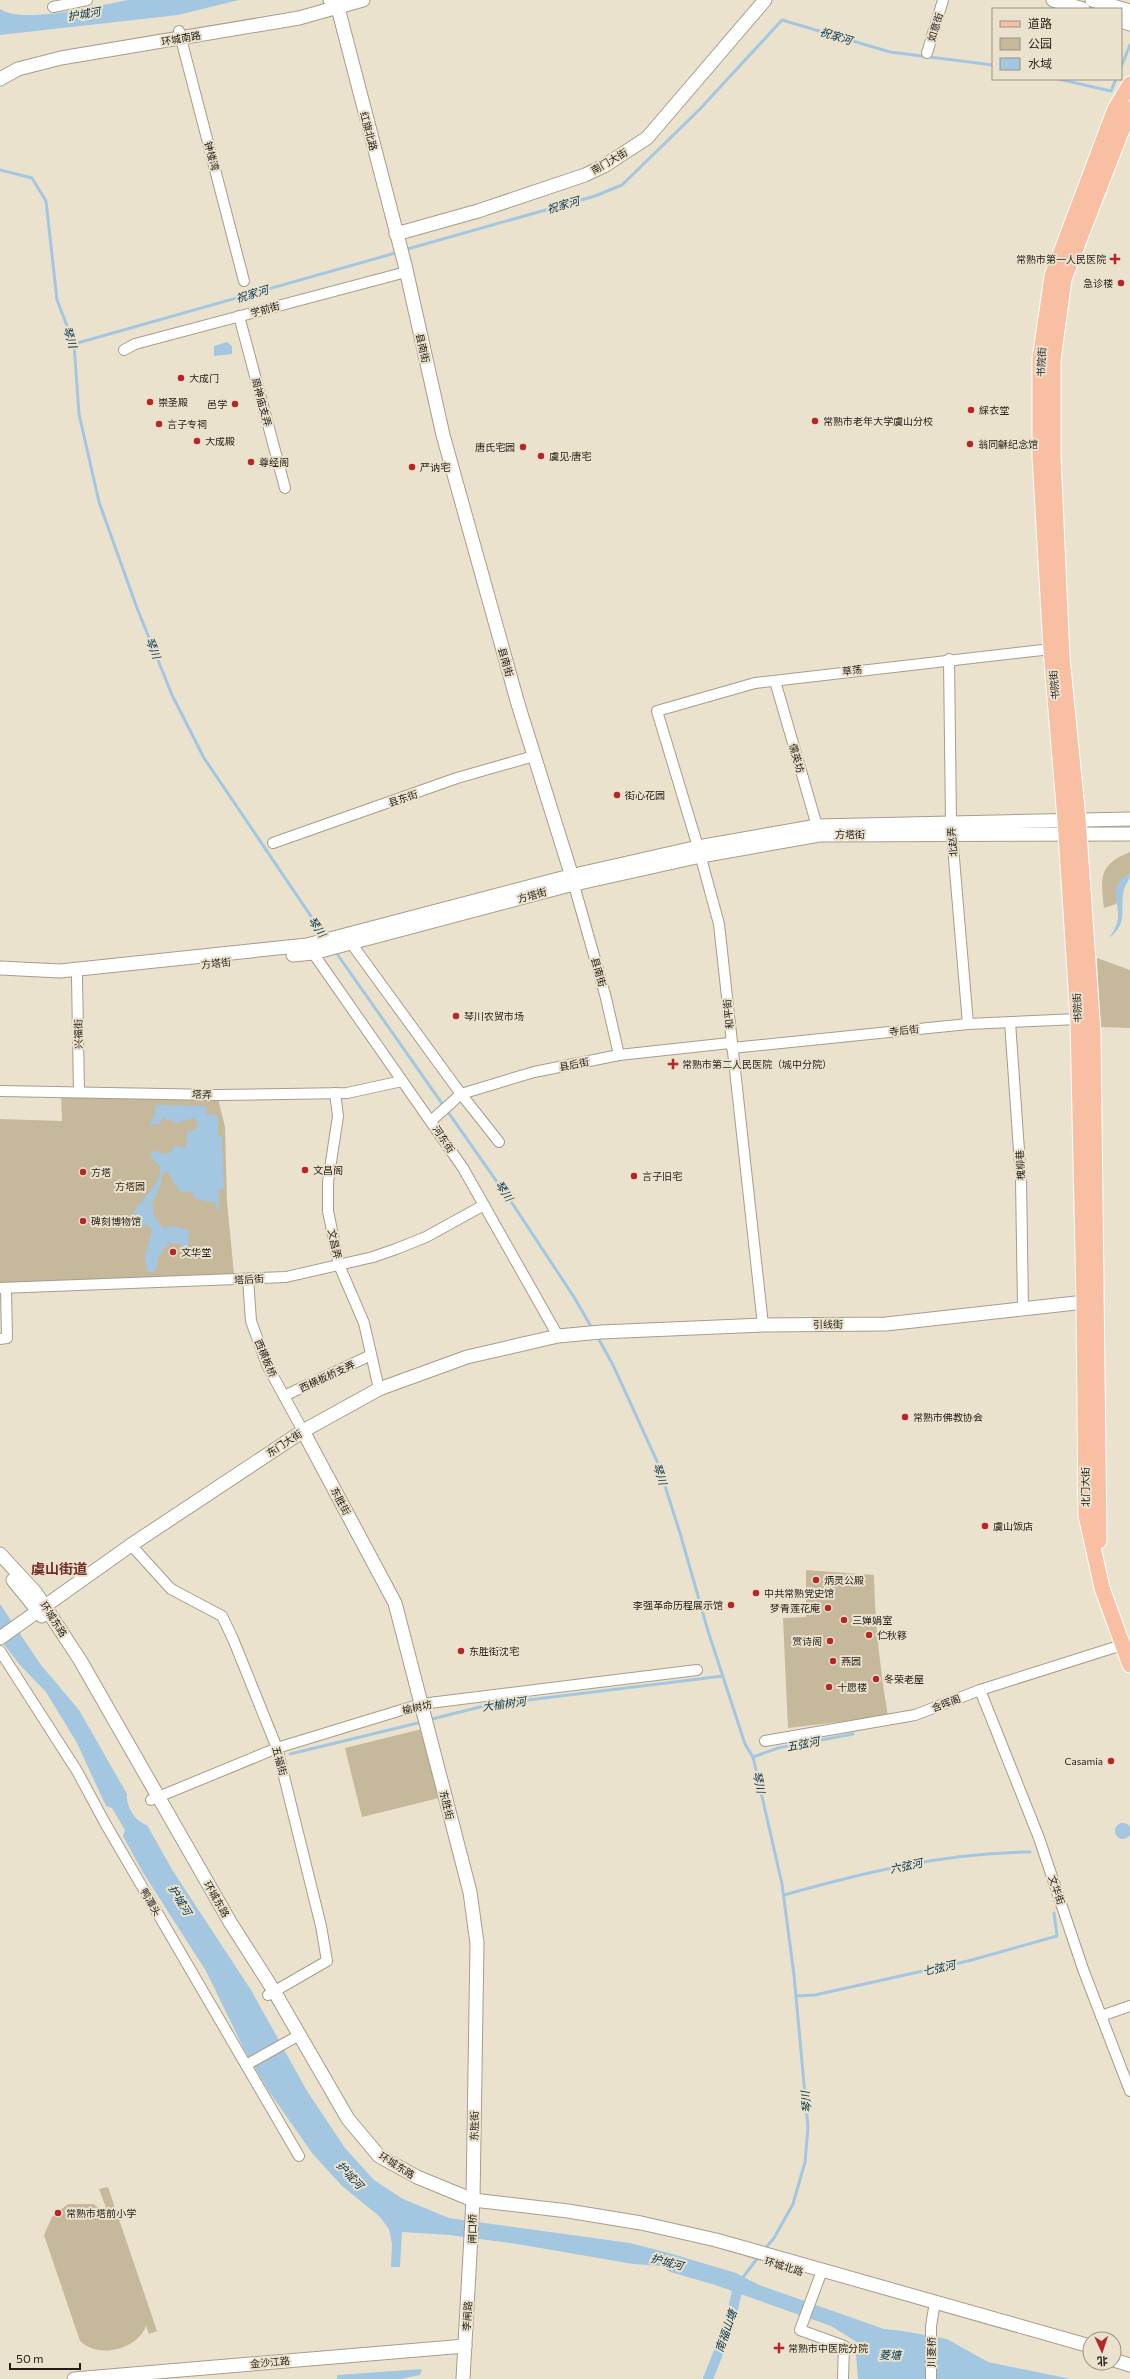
<svg xmlns="http://www.w3.org/2000/svg" width="1130" height="2379" viewBox="0 0 1130 2379" font-family="Commissioner,'Noto Sans SC',sans-serif">
	<style>
		.green { fill: #c6b89a }
		.water { fill: #a3c7e0 }
		.lines { fill: none; stroke-linecap: round; stroke-linejoin: round }
		.stream { stroke: #a3c7e0; stroke-width: 3 }
		.canal { stroke: #a3c7e0; stroke-width: 10 }
		.street-casing { stroke: #a69d8a; stroke-width: 12 }
		.secondary-casing { stroke: #a69d8a; stroke-width: 15 }
		.primary-casing { stroke: #fff; stroke-width: 17 }
		.street { stroke: #fff; stroke-width: 10 }
		.secondary { stroke: #fff; stroke-width: 13 }
		.primary { stroke: #f8bfa2; stroke-width: 15 }
		.poi-dot { fill: #b62628; stroke: #ebe2ce; stroke-width: 1.5 }
		.labels { text-anchor: middle; stroke-width: 4; stroke-linejoin: round; paint-order: stroke }
		.street-label { font-size: 10px; fill: #221e17; stroke: #ebe2ce }
		.poi-label { font-size: 10px; fill: #221e17; stroke: #ebe2ce; text-anchor: start }
		.park-label { font-size: 10px; fill: #362909; stroke: #ebe2ce }
		.water-label { font-size: 11px; font-style: italic; fill: #00314a; stroke: #ebe2ce }
		.district-label { font-size: 14px; font-weight: bold; fill: #722c28; stroke: #ebe2ce }
	</style>
	<rect width="100%" height="100%" fill="#ebe2ce"/>
	<g class="green">
		<path d="M1130,852V874L1126,876L1116,904L1104,908C1101,877 1098,865 1130,852Z"/>
		<polygon points="1097,958 1130,970 1130,1028 1100,1027"/>
		<polygon points="61,1092 217,1095 225,1127 227,1202 234,1274 0,1283 0,1119 62,1121"/>
		<path d="M806,1570L874,1575C875,1622 880,1669 888,1716L788,1728L783,1618L806,1617Z"/>
		<polygon points="422,1729 439,1798 362,1817 345,1748"/>
		<path d="M108,2187L157,2331L149,2334L146,2326C137,2350 98,2359 80,2341L44,2235L52,2217L68,2204H93L108,2213L99,2189Z"/>
	</g>
	<g class="water">
		<path d="M128,0H239L178,15L0,35V9C23,25 100,5 128,0Z"/>
		<polygon points="227,342 232,346 232,354 214,356 214,346"/>
		<path d="M1130,874C1130,881 1126,883 1124,889C1119,910 1130,921 1109,938C1113,932 1117,926 1118,918C1119,902 1108,882 1130,874Z"/>
		<path d="M156,1105L206,1106V1114L218,1116V1135L222,1136L224,1189H219V1209H216V1202H209L194,1198L193,1192H180L167,1171L162,1174L161,1184L152,1204L154,1216L163,1228L174,1226L189,1230L188,1248L181,1249V1243L167,1244V1248H163V1254L158,1256L157,1267L152,1273L147,1271L145,1257L152,1230L148,1225H132L130,1221C135,1202 161,1188 160,1167L150,1155L152,1152L159,1151L163,1154L170,1153L175,1145L184,1148L186,1146L187,1132L196,1129L198,1125L194,1118L177,1123L163,1118L159,1124L149,1125L154,1116Z"/>
		<path d="M0,1604L41,1665L79,1710L127,1794C126,1806 134,1821 147,1825L173,1871L251,1990L307,2091L345,2148L374,2180L403,2199L449,2218L630,2243L669,2253L736,2273L759,2285L884,2329L903,2331L947,2339L988,2362L1071,2379H858L856,2355L860,2344L831,2326L712,2284L670,2272L662,2266L633,2264L517,2244L449,2235L402,2232L400,2267H391L392,2244L389,2229L379,2216L342,2186L312,2153L268,2090L244,2049L206,1971L142,1871L123,1836L125,1830L112,1808L106,1806L77,1743L46,1692L19,1664L0,1639Z"/>
		<circle cx="1123" cy="1831" r="8"/>
		<polygon points="422,2369 420,2375 401,2379 337,2379 337,2375"/>
	</g>
	<g class="lines">
		<g class="stream">
			<polyline points="1121,67 1130,45"/>
			<polyline points="1058,79 1111,91 1116,79"/>
			<polyline points="0,170 32,178 46,201 57,300 74,344 79,414 99,502 137,608 172,695 204,758 325,937"/>
			<polyline points="404,250 595,196 622,185 699,110 782,20 890,52 993,65"/>
			<polyline points="74,344 399,252"/>
			<polyline points="335,951 514,1206 574,1297 593,1330"/>
			<polyline points="597,1336 613,1365 657,1461 680,1533 708,1631 745,1744 753,1757 782,1884 794,1975 808,2127 805,2162 793,2204 774,2238 764,2250"/>
			<polyline points="428,1720 488,1705 723,1676"/>
			<polyline points="290,1754 422,1722"/>
			<polyline points="753,1757 778,1748 853,1734"/>
			<path d="M784,1895C866,1872 944,1853 1030,1852"/>
			<polyline points="796,1996 815,1995 968,1961 1057,1936 1054,1913"/>
			<polyline points="741,2280 759,2256"/>
		</g>
		<polyline class="canal" points="708,2379 730,2323 739,2282"/>
		<g class="street-casing">
			<g id="street">
				<polyline points="53,7 87,0"/>
				<polyline points="179,31 244,281"/>
				<polyline points="927,53 943,0"/>
				<polyline points="239,316 285,488"/>
				<polyline points="124,350 135,344 406,272"/>
				<polyline points="949,659 951,823 968,1024"/>
				<polyline points="775,681 819,833"/>
				<polyline points="273,843 457,778 534,756"/>
				<polyline points="574,885 606,998 619,1055"/>
				<polyline points="351,943 461,1094 499,1142"/>
				<polyline points="313,953 463,1168 558,1336"/>
				<polyline points="77,977 79,1092"/>
				<polyline points="1010,1022 1021,1179 1023,1309"/>
				<polyline points="732,1048 968,1024 1078,1019"/>
				<polyline points="0,1091 217,1095 347,1093 402,1081"/>
				<polyline points="335,1093 338,1116 328,1182 328,1211 339,1265 364,1323 379,1389"/>
				<polyline points="431,1121 461,1094 534,1072 619,1055 730,1043"/>
				<polyline points="248,1279 251,1321 267,1365 303,1431"/>
				<polyline points="0,1288 286,1277 373,1257 396,1249 426,1237 484,1205"/>
				<polyline points="763,1325 719,924 698,847 657,711 755,683 1051,649"/>
				<polyline points="0,1339 7,1338 6,1288"/>
				<polyline points="284,1396 371,1355"/>
				<polyline points="131,1545 171,1589 222,1616 233,1639 277,1748 321,1926 327,1961 268,1995"/>
				<polyline points="0,1651 77,1771 105,1823 299,2156"/>
				<polyline points="980,1690 1039,1838 1083,1969 1130,2091"/>
				<polyline points="765,1741 915,1715 980,1690 1122,1645 1128,1645"/>
				<polyline points="151,1800 277,1748 421,1704 697,1670"/>
				<polyline points="1101,2016 1130,2006"/>
				<polyline points="246,2065 294,2038"/>
				<polyline points="820,2276 800,2330 844,2346 843,2379"/>
				<polyline points="931,2379 931,2326 935,2302"/>
			</g>
		</g>
		<g class="secondary-casing">
			<g id="secondary">
				<polyline points="330,0 338,8 405,265 443,435 518,704 574,883"/>
				<polyline points="1053,0 1083,9"/>
				<polyline points="1092,0 1130,11"/>
				<polyline points="1121,21 1130,24"/>
				<polyline points="0,79 18,69 61,58 299,18 363,0"/>
				<polyline points="396,234 478,211 585,175 604,166 647,138 765,0"/>
				<polyline points="293,955 313,953 566,886 701,856 819,835 1130,834"/>
				<polyline points="0,968 60,971 307,945 570,876 698,847 817,826 1130,819"/>
				<polyline points="303,1431 395,1603 470,1892 477,1943 473,2200 463,2379"/>
				<polyline points="0,1554 36,1593 80,1660 230,1922 274,1991 348,2119 379,2156 417,2177 473,2200 568,2211 641,2223 716,2240 1090,2346"/>
				<polyline points="13,1580 42,1616"/>
				<polyline points="0,1638 131,1545 303,1431 379,1389 467,1357 558,1336 601,1332 763,1325 886,1324 1094,1301"/>
				<polyline points="1114,2360 1130,2365"/>
				<polyline points="74,2379 465,2346"/>
			</g>
		</g>
		<g class="primary-casing">
			<g id="primary">
				<polyline points="1130,84 1115,109 1052,276 1040,359 1040,456 1051,649 1065,819 1078,1019 1084,1302 1086,1515 1102,1588 1130,1665"/>
				<polyline points="1099,1541 1093,1032 1078,819 1062,657 1053,456 1053,360 1064,279 1130,109"/>
			</g>
		</g>
		<use href="#street" class="street"/>
		<use href="#secondary" class="secondary"/>
		<use href="#primary" class="primary"/>
	</g>
	<g class="poi-dot">
		<path d="M1113 253h4v4h4v4h-4v4h-4v-4h-4v-4h4z"/>
		<circle cx="1121" cy="283" r="4"/>
		<circle cx="181" cy="378" r="4"/>
		<circle cx="150" cy="402" r="4"/>
		<circle cx="235" cy="404" r="4"/>
		<circle cx="971" cy="410" r="4"/>
		<circle cx="815" cy="421" r="4"/>
		<circle cx="159" cy="424" r="4"/>
		<circle cx="197" cy="441" r="4"/>
		<circle cx="970" cy="444" r="4"/>
		<circle cx="523" cy="447" r="4"/>
		<circle cx="541" cy="456" r="4"/>
		<circle cx="251" cy="462" r="4"/>
		<circle cx="412" cy="467" r="4"/>
		<circle cx="617" cy="795" r="4"/>
		<circle cx="456" cy="1016" r="4"/>
		<path d="M671 1058h4v4h4v4h-4v4h-4v-4h-4v-4h4z"/>
		<circle cx="305" cy="1170" r="4"/>
		<circle cx="83" cy="1172" r="4"/>
		<circle cx="634" cy="1176" r="4"/>
		<circle cx="83" cy="1221" r="4"/>
		<circle cx="173" cy="1252" r="4"/>
		<circle cx="905" cy="1417" r="4"/>
		<circle cx="985" cy="1526" r="4"/>
		<circle cx="816" cy="1580" r="4"/>
		<circle cx="756" cy="1593" r="4"/>
		<circle cx="731" cy="1605" r="4"/>
		<circle cx="828" cy="1608" r="4"/>
		<circle cx="844" cy="1620" r="4"/>
		<circle cx="869" cy="1635" r="4"/>
		<circle cx="830" cy="1641" r="4"/>
		<circle cx="461" cy="1651" r="4"/>
		<circle cx="833" cy="1661" r="4"/>
		<circle cx="876" cy="1679" r="4"/>
		<circle cx="829" cy="1687" r="4"/>
		<circle cx="1111" cy="1761" r="4"/>
		<circle cx="58" cy="2213" r="4"/>
		<path d="M777 2342h4v4h4v4h-4v4h-4v-4h-4v-4h4z"/>
	</g>
	<g class="labels">
		<g class="street-label">
			<text transform="translate(935 27) rotate(-73)" y="4">如意街</text>
			<text transform="translate(181 38) rotate(-10)" y="4">环城南路</text>
			<text transform="translate(369 131) rotate(75)" y="4">红旗北路</text>
			<text transform="translate(212 156) rotate(75)" y="4">钟楼湾</text>
			<text transform="translate(609 161) rotate(-30)" y="4">南门大街</text>
			<text transform="translate(265 309) rotate(-15)" y="4">学前街</text>
			<text transform="translate(423 348) rotate(77)" y="4">县南街</text>
			<text transform="translate(1041 362) rotate(-87)" y="4">书院街</text>
			<text transform="translate(262 402) rotate(75)" y="4">周神庙支弄</text>
			<text transform="translate(506 662) rotate(74)" y="4">县南街</text>
			<text transform="translate(852 670) rotate(-7)" y="4">草荡</text>
			<text transform="translate(1054 685) rotate(-95)" y="4">书院街</text>
			<text transform="translate(797 758) rotate(74)" y="4">儒英坊</text>
			<text transform="translate(403 798) rotate(-19)" y="4">县东街</text>
			<text x="850" y="838">方塔街</text>
			<text transform="translate(952 842) rotate(-95)" y="4">北赵弄</text>
			<text transform="translate(532 895) rotate(-15)" y="4">方塔街</text>
			<text transform="translate(216 963) rotate(-6)" y="4">方塔街</text>
			<text transform="translate(599 972) rotate(74)" y="4">县南街</text>
			<text transform="translate(1077 1008) rotate(-93)" y="4">书院街</text>
			<text transform="translate(728 1014) rotate(-96)" y="4">和平街</text>
			<text transform="translate(904 1030) rotate(-6)" y="4">寺后街</text>
			<text transform="translate(78 1034) rotate(-91)" y="4">兴福街</text>
			<text transform="translate(574 1064) rotate(-11)" y="4">县后街</text>
			<text transform="translate(202 1094) rotate(3)" y="4">塔弄</text>
			<text transform="translate(444 1139) rotate(56)" y="4">河东街</text>
			<text transform="translate(1020 1165) rotate(-93)" y="4">槐柳巷</text>
			<text transform="translate(335 1244) rotate(78)" y="4">文昌弄</text>
			<text transform="translate(249 1279) rotate(-3)" y="4">塔后街</text>
			<text transform="translate(828 1324) rotate(-1)" y="4">引线街</text>
			<text transform="translate(266 1358) rotate(67)" y="4">西横板桥</text>
			<text transform="translate(327 1376) rotate(-25)" y="4">西横板桥支弄</text>
			<text transform="translate(284 1443) rotate(-33)" y="4">东门大街</text>
			<text transform="translate(1085 1487) rotate(-90)" y="4">北门大街</text>
			<text transform="translate(341 1501) rotate(62)" y="4">东胜街</text>
			<text transform="translate(54 1619) rotate(57)" y="4">环城东路</text>
			<text transform="translate(946 1703) rotate(-21)" y="4">含晖阁</text>
			<text transform="translate(417 1707) rotate(-13)" y="4">榆树坊</text>
			<text transform="translate(280 1761) rotate(75)" y="4">五福街</text>
			<text transform="translate(447 1805) rotate(76)" y="4">东胜街</text>
			<text transform="translate(1057 1890) rotate(71)" y="4">文华街</text>
			<text transform="translate(217 1899) rotate(60)" y="4">环城东路</text>
			<text transform="translate(151 1902) rotate(60)" y="4">鸭潭头</text>
			<text transform="translate(474 2126) rotate(-89)" y="4">东胜街</text>
			<text transform="translate(397 2165) rotate(32)" y="4">环城东路</text>
			<text transform="translate(472 2229) rotate(-89)" y="4">闸口桥</text>
			<text transform="translate(784 2266) rotate(17)" y="4">环城北路</text>
			<text transform="translate(467 2316) rotate(-86)" y="4">李闸路</text>
			<text transform="translate(931 2352) rotate(-90)" y="4">川菱桥</text>
			<text transform="translate(270 2362) rotate(-5)" y="4">金沙江路</text>
		</g>
		<g class="poi-label">
			<text x="1106" y="263" text-anchor="end">常熟市第一人民医院</text>
			<text x="1113" y="287" text-anchor="end">急诊楼</text>
			<text x="189" y="382">大成门</text>
			<text x="158" y="406">崇圣殿</text>
			<text x="227" y="408" text-anchor="end">邑学</text>
			<text x="979" y="414">綵衣堂</text>
			<text x="823" y="425">常熟市老年大学虞山分校</text>
			<text x="167" y="428">言子专祠</text>
			<text x="205" y="445">大成殿</text>
			<text x="978" y="448">翁同龢纪念馆</text>
			<text x="515" y="451" text-anchor="end">唐氏宅园</text>
			<text x="549" y="460">虞见·唐宅</text>
			<text x="259" y="466">尊经阁</text>
			<text x="420" y="471">严讷宅</text>
			<text x="625" y="799">街心花园</text>
			<text x="464" y="1020">琴川农贸市场</text>
			<text x="682" y="1068">常熟市第二人民医院（城中分院）</text>
			<text x="313" y="1174">文昌阁</text>
			<text x="91" y="1176">方塔</text>
			<text x="642" y="1180">言子旧宅</text>
			<text x="91" y="1225">碑刻博物馆</text>
			<text x="181" y="1256">文华堂</text>
			<text x="913" y="1421">常熟市佛教协会</text>
			<text x="993" y="1530">虞山饭店</text>
			<text x="824" y="1584">炳灵公殿</text>
			<text x="764" y="1597">中共常熟党史馆</text>
			<text x="723" y="1609" text-anchor="end">李强革命历程展示馆</text>
			<text x="820" y="1612" text-anchor="end">梦青莲花庵</text>
			<text x="852" y="1624">三婵娟室</text>
			<text x="877" y="1639">伫秋簃</text>
			<text x="822" y="1645" text-anchor="end">赏诗阁</text>
			<text x="469" y="1655">东胜街沈宅</text>
			<text x="841" y="1665">燕园</text>
			<text x="884" y="1683">冬荣老屋</text>
			<text x="837" y="1691">十愿楼</text>
			<text x="1103" y="1765" text-anchor="end">Casamia</text>
			<text x="66" y="2217">常熟市塔前小学</text>
			<text x="788" y="2352">常熟市中医院分院</text>
		</g>
		<g class="park-label">
			<text x="130" y="1190">方塔园</text>
		</g>
		<g class="water-label">
			<text transform="translate(84 14) rotate(-9)" y="4">护城河</text>
			<text transform="translate(836 36) rotate(17)" y="4">祝家河</text>
			<text transform="translate(563 205) rotate(-16)" y="4">祝家河</text>
			<text transform="translate(252 294) rotate(-16)" y="4">祝家河</text>
			<text transform="translate(70 337) rotate(73)" y="4">琴川</text>
			<text transform="translate(153 648) rotate(68)" y="4">琴川</text>
			<text transform="translate(317 927) rotate(55)" y="4">琴川</text>
			<text transform="translate(504 1191) rotate(55)" y="4">琴川</text>
			<text transform="translate(660 1474) rotate(72)" y="4">琴川</text>
			<text transform="translate(504 1704) rotate(-8)" y="4">大榆树河</text>
			<text transform="translate(803 1744) rotate(-11)" y="4">五弦河</text>
			<text transform="translate(759 1782) rotate(77)" y="4">琴川</text>
			<text transform="translate(906 1866) rotate(-12)" y="4">六弦河</text>
			<text transform="translate(180 1900) rotate(59)" y="4">护城河</text>
			<text transform="translate(939 1968) rotate(-13)" y="4">七弦河</text>
			<text transform="translate(806 2102) rotate(-95)" y="4">琴川</text>
			<text transform="translate(350 2175) rotate(47)" y="4">护城河</text>
			<text transform="translate(667 2262) rotate(15)" y="4">护城河</text>
			<text transform="translate(726 2331) rotate(-71)" y="4">南福山塘</text>
			<text x="890" y="2359">菱塘</text>
		</g>
		<g class="district-label">
			<text x="59" y="1574">虞山街道</text>
		</g>
	</g>
	<rect x="992" y="8" width="130" height="72" fill="#ebe2ce" stroke="#9b9485"/>
	<rect x="1000" y="21" width="20" height="6" fill="#f8bfa2" stroke="#9b9485"/>
	<text x="1028" y="28" font-size="12" fill="#221e17">道路</text>
	<rect x="1000" y="38" width="20" height="12" fill="#c6b89a" stroke="#9b9485"/>
	<text x="1028" y="48" font-size="12" fill="#221e17">公园</text>
	<rect x="1000" y="58" width="20" height="12" fill="#a3c7e0" stroke="#9b9485"/>
	<text x="1028" y="68" font-size="12" fill="#221e17">水域</text>
	<g transform="translate(1102 2351) rotate(177)"><circle r="19" fill="#ebe2ce" stroke="#9b9485"/>
	<path d="M0-3L7 15L0 10L-7 15Z" fill="#b62628"/>
	<text y="-6" font-size="11" font-weight="bold" text-anchor="middle" fill="#221e17">北</text>
	</g>
	<path d="M10 2363v6h70v-6" fill="none" stroke="#221e17" stroke-width="2"/>
	<text x="16" y="2363" font-size="12" fill="#221e17" stroke="#ebe2ce" stroke-width="3" paint-order="stroke">50 m</text>
</svg>
